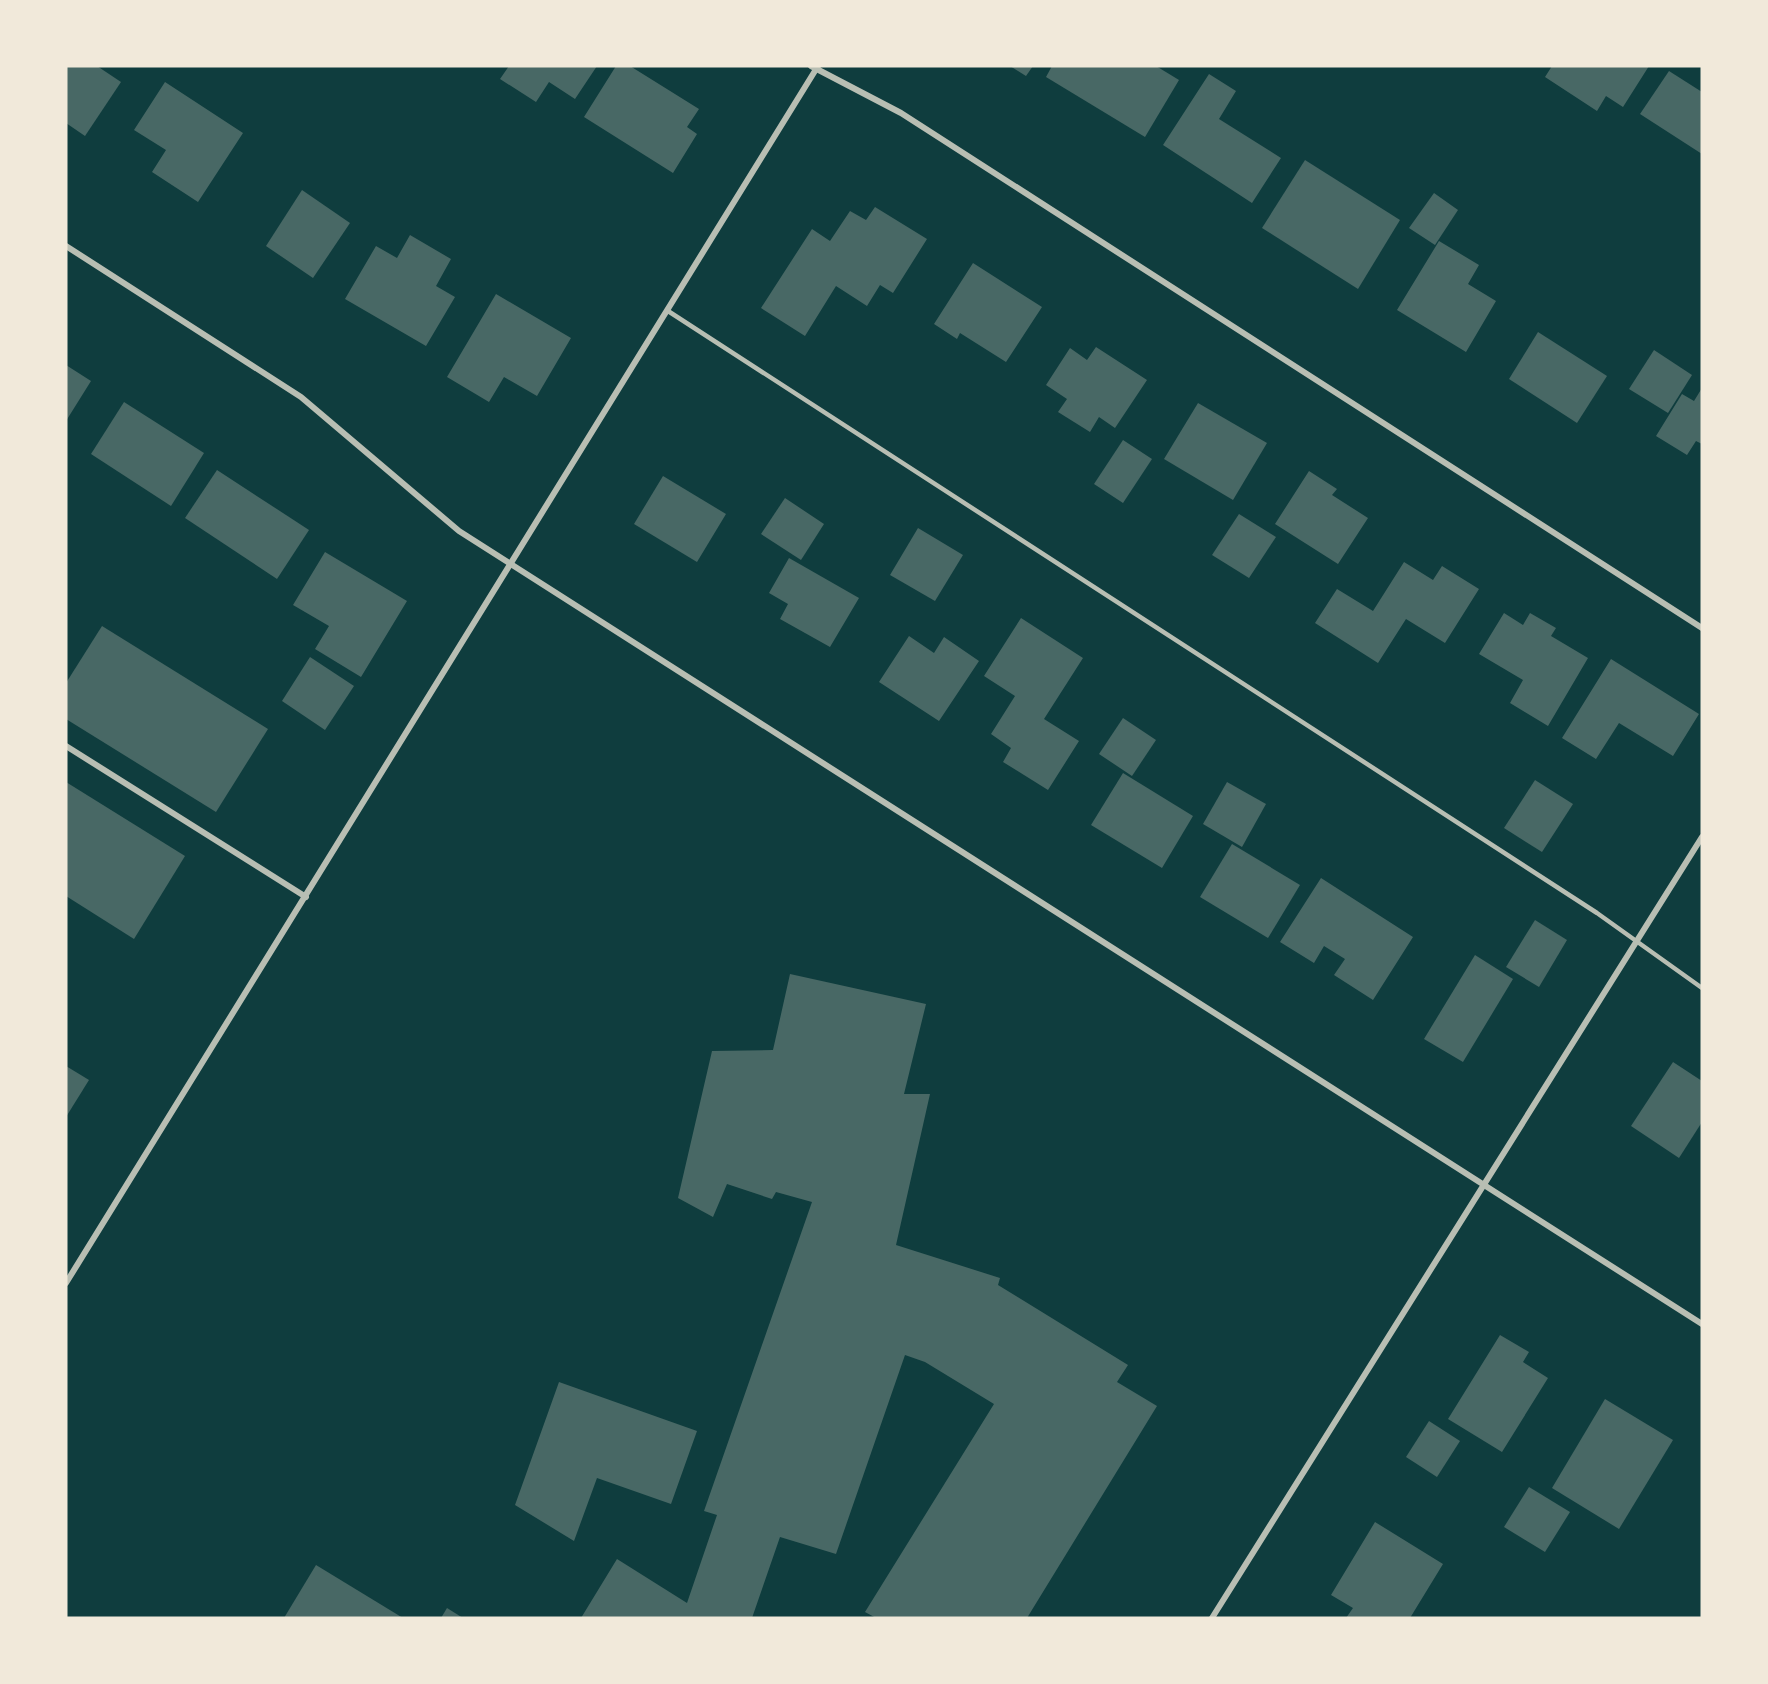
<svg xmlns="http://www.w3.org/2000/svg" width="1768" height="1684" viewBox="0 0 1768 1684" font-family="'PT Sans Narrow',sans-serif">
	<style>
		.building { fill: #486865 }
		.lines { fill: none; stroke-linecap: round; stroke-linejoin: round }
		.service { stroke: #b8beb3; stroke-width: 4.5 }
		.minor { stroke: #b8beb3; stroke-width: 6 }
	</style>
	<rect width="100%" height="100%" fill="#0f3d3e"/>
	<g class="building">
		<polygon points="66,66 97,66 121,82 85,136 66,123"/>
		<polygon points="509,66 597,66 575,99 549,82 536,102 500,79"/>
		<polygon points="616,66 630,66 699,109 687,127 697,134 673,173 584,117"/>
		<polygon points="1010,66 1033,66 1026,76"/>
		<polygon points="1052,66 1156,66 1179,80 1145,137 1046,77"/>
		<polygon points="1552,66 1649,66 1623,107 1606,96 1597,111 1545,77"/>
		<polygon points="1669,71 1702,92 1702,154 1640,114"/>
		<polygon points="1209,74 1236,91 1219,119 1281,158 1252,203 1163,145"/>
		<polygon points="165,82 243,133 198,202 152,172 166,150 134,130"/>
		<polygon points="1305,160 1400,220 1358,289 1262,228"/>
		<polygon points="302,190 350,223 313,278 266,246"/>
		<polygon points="1434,193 1458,210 1435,245 1409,228"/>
		<polygon points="875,207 927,239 893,293 880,285 867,306 836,286 805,336 761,308 812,229 830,241 850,211 866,220"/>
		<polygon points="410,235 451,259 436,286 455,297 426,346 345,299 376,246 397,258"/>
		<polygon points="1439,241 1479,265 1468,284 1496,301 1466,352 1397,310"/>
		<polygon points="973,263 1042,307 1006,362 960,333 957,339 934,324"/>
		<polygon points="496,294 571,338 537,396 504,377 489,402 447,377"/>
		<polygon points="1538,332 1607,376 1577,423 1509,379"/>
		<polygon points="1096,347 1147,380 1115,428 1099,417 1090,432 1058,412 1067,399 1046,385 1070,348 1087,360"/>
		<polygon points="1654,350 1692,375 1668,413 1629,389"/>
		<polygon points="66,365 91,381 66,421"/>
		<polygon points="1702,388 1702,444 1696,441 1687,455 1656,436 1682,394 1694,401"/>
		<polygon points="124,402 204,453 171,506 91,454"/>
		<polygon points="1198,403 1267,443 1233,500 1164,459"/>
		<polygon points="1123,440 1152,459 1123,503 1094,484"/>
		<polygon points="217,470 309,530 277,579 185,518"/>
		<polygon points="1309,471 1337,489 1332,495 1368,518 1338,564 1275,524"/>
		<polygon points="663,476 726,514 697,562 634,524"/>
		<polygon points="785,498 824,524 801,560 761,534"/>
		<polygon points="1239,514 1276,537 1249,578 1212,555"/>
		<polygon points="918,528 963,555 935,601 890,575"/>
		<polygon points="325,552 407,601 361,677 315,649 329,626 293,605"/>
		<polygon points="789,558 859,598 830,647 780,619 788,604 769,593"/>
		<polygon points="1404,562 1433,580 1442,566 1479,589 1445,643 1406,619 1378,663 1315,623 1337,589 1373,611"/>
		<polygon points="1504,613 1523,625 1530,613 1556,628 1551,636 1588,658 1548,726 1510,703 1523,680 1479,654"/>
		<polygon points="1021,618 1083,658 1044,719 1079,741 1048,790 1003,762 1011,748 991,734 1015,696 984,676"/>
		<polygon points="102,626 268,729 216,812 66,719 66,683"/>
		<polygon points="909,636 934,653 944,637 979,661 939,721 879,682"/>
		<polygon points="310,657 354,686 325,730 282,701"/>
		<polygon points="1611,659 1699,714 1673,756 1619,723 1596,759 1562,738"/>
		<polygon points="1123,718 1156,740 1132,776 1099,754"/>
		<polygon points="1123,773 1193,816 1162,868 1091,825"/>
		<polygon points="1535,780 1573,804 1542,852 1504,828"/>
		<polygon points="66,782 185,856 134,939 66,896"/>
		<polygon points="1227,782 1266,804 1242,847 1203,824"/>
		<polygon points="1232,844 1300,885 1268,938 1200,897"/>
		<polygon points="1321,878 1413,937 1373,1000 1334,975 1345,959 1324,946 1314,963 1280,942"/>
		<polygon points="1535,920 1567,940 1539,987 1506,967"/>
		<polygon points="1475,955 1513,979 1463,1062 1424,1039"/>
		<polygon points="790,974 926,1004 904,1094 930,1094 896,1245 1000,1278 998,1285 1128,1365 1117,1382 1157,1406 1027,1618 876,1618 865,1612 994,1404 925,1362 905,1355 836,1554 780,1537 752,1618 581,1618 617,1559 687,1603 717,1515 704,1511 812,1202 776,1192 772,1199 727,1184 713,1217 678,1198 712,1051 773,1050"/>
		<polygon points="1673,1062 1702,1081 1702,1122 1679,1158 1631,1126"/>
		<polygon points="66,1066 89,1080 66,1117"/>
		<polygon points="1500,1335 1529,1352 1523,1362 1548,1378 1502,1452 1448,1419"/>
		<polygon points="559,1382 697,1431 671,1504 597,1478 574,1541 515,1505"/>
		<polygon points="1605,1399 1673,1440 1619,1529 1552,1488"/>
		<polygon points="1429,1421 1460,1441 1437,1477 1406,1457"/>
		<polygon points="1529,1487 1570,1512 1545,1552 1504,1527"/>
		<polygon points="1375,1522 1443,1564 1410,1618 1346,1618 1353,1608 1331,1595"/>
		<polygon points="316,1565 403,1618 284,1618"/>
		<polygon points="447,1608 463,1618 441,1618"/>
	</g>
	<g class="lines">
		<polyline class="service" points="668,311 1597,913 1702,988"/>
		<g class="minor">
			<polyline points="811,66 901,113 1702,628"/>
			<polyline points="66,246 301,397 459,531 1702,1324"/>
			<polyline points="66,746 306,897"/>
			<polyline points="66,1283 818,66"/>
			<polyline points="1212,1618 1702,837"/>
		</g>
	</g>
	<rect width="1768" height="1684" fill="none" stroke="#f1e9da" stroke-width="135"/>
</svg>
